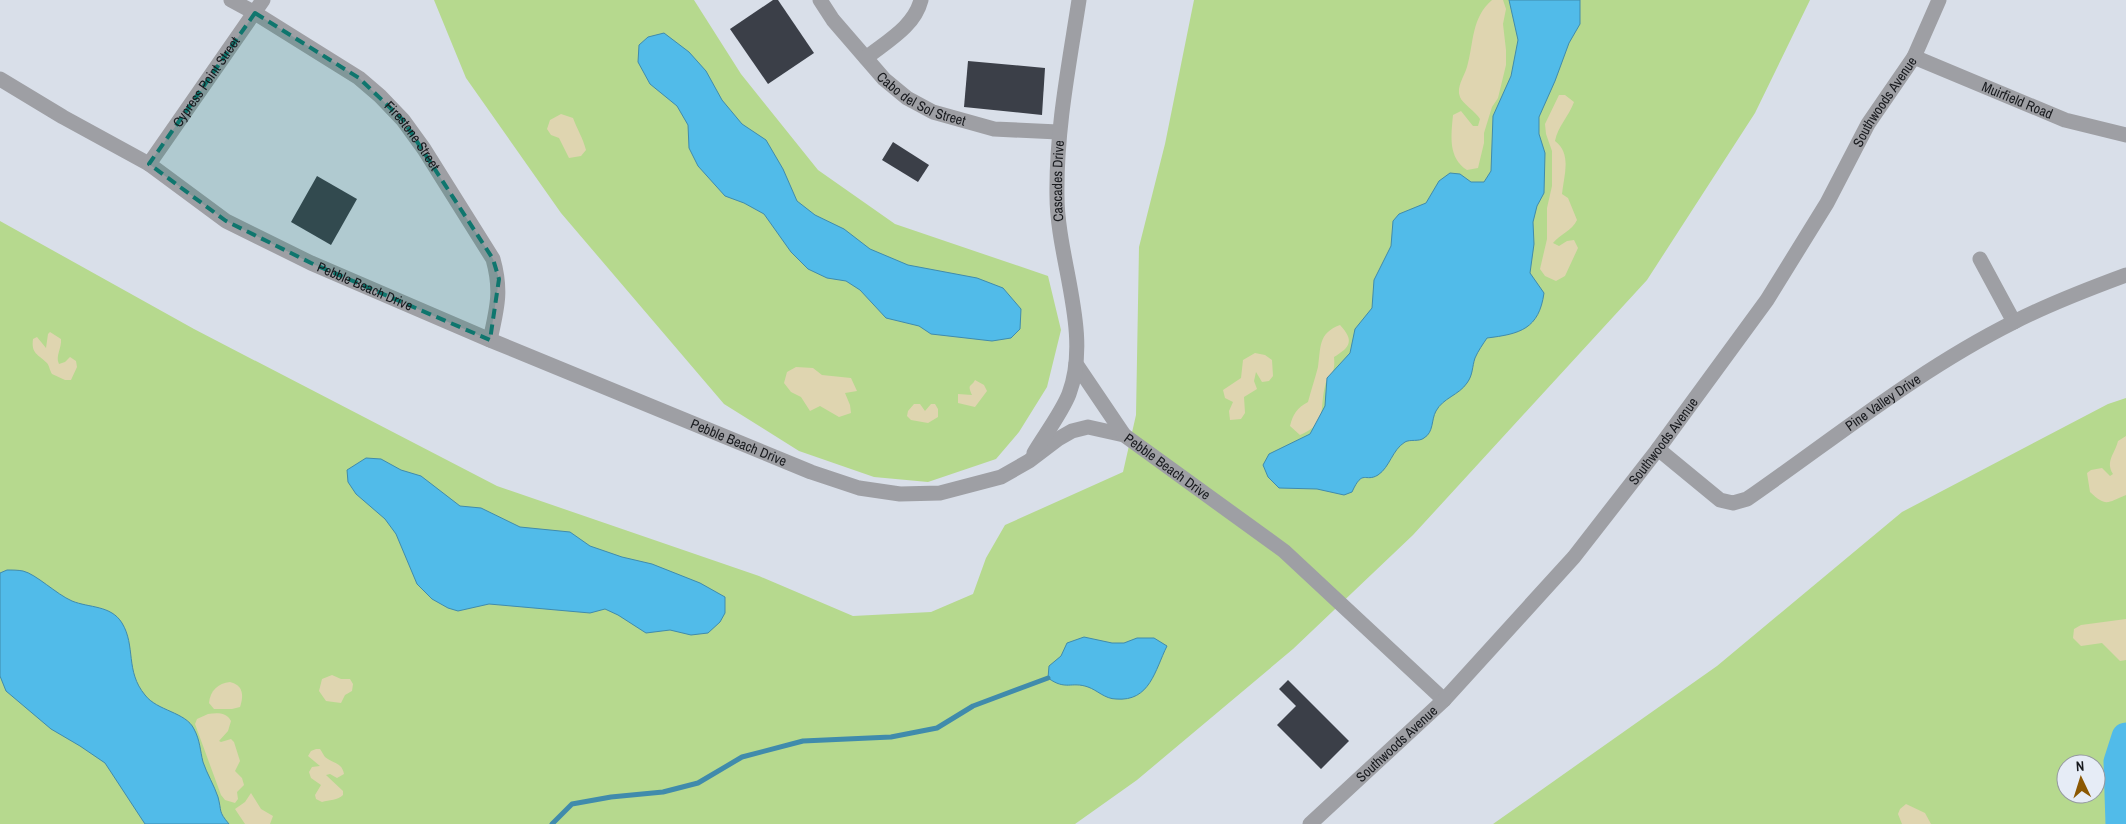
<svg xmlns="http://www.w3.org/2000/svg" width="2126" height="824" viewBox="0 0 2126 824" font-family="'Archivo Narrow',sans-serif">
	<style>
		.green { fill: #b6d98e; fill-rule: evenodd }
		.sand { fill: #dfd5b0 }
		.water { fill: #51bbe9; stroke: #408bac }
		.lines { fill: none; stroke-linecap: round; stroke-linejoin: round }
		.stream { stroke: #408bac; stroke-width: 5 }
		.river { stroke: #51bbe9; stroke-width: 29 }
		.building { fill: #3b3f48 }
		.minor { stroke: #9e9fa4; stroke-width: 15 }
		.marked { fill: #0f766e; fill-opacity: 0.2; stroke: #0f766e; stroke-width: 4; stroke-dasharray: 10 6; stroke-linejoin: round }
		.labels { text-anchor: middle; stroke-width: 5; stroke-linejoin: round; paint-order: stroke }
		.street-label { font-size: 14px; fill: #181a1e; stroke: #e6ecf6 }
	</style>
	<rect width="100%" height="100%" fill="#d9dfe9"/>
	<g class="green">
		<polygon points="434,0 694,0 741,74 818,170 895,224 1048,276 1061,330 1047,387 1019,432 996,459 928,482 874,477 799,451 724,404 561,213 466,78"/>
		<polygon points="1194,0 1810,0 1755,113 1647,280 1413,535 1293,649 1137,780 1075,824 0,824 0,221 194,329 497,486 759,576 853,616 931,612 973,594 986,558 1005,525 1123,472 1136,415 1139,247 1165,144"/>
		<path d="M2126,398V824H1493L1717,666L1902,512L2108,404ZM2066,764H2096V794H2066Z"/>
	</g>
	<g class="sand">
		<path d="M1492,0H1503L1506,9L1503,24L1506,50V65L1498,98L1492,107L1484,133V143L1478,168L1467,170C1448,158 1451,136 1453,115L1461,111L1473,126H1478L1480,119C1476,112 1462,103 1460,97C1456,87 1464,77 1467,67C1474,43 1471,18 1492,0Z"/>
		<path d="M1559,95H1565L1574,102C1569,116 1558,126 1555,141C1572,154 1564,175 1562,194L1568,198L1577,220C1572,231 1560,234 1553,243L1559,246L1567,241L1574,240L1578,248L1565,276L1556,281L1545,276L1540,269L1547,239V208L1552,186V151L1546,134L1545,124Z"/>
		<path d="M561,114L573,118C577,129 583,138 586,150L581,156L569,158L559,138L551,135L547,129L550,120Z"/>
		<path d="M1340,325C1354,340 1351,347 1334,357C1336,377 1328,372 1325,386C1319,410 1328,423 1300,435L1290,426C1293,414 1297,408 1308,402C1311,390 1315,379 1318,367C1321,347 1318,333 1340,325Z"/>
		<path d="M50,332L61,339C62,348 55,356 59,364L65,362L70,357L76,361L77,367L71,380H65L52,374C50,371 49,365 47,363C38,354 31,354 33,339L37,337L46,348L48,334Z"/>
		<polygon points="1255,353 1265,355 1272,360 1273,376 1269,381 1262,382 1256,372 1254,381 1257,389 1244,397 1245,413 1241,419 1230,420 1229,411 1233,402 1225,398 1223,390 1241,378 1243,360"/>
		<polygon points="796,367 813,368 822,375 851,378 857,391 845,393 850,405 851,413 839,417 820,406 810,411 801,397 791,392 784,383 787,372"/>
		<path d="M975,380L984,385L987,391L975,407L958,403V394L972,395C967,383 971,388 975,380Z"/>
		<polygon points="914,404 920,404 925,411 931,404 935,404 938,409 938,417 928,423 911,420 907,416 908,411"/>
		<path d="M2126,436V495C2107,503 2106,507 2090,492L2087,473L2091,470L2102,468L2110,476L2113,474C2105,461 2115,454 2118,441Z"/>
		<polygon points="2126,619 2126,660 2120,661 2102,643 2081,646 2073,638 2074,629 2081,625"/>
		<polygon points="332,675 341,679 350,679 353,684 352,691 345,695 341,703 326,701 319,691 322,679"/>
		<path d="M230,682C243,685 244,695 240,707L232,709H214L209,703C210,691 218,683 230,682Z"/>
		<path d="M208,714C217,713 226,712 231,721L228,731L219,741L221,742L231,739L234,742L240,761L235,771L242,778L244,785L237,792L238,799L235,803L225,800L221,795L195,724L197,719Z"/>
		<path d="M316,749H320C322,752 323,754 325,757C333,764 342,762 344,774L337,778L330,774L326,775L343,791V795C338,800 329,800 322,802L316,799L315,795L321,785L311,778L309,772L312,767L320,766L308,756L311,751Z"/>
		<polygon points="251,793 261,809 273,816 270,824 245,824 235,809 245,802"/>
		<polygon points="1906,804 1925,813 1931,824 1902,824 1898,814 1900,809"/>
	</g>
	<g class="water">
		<path d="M1509,0H1580V24L1569,43L1555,81L1539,117V134L1545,153L1544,193L1537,206L1533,222L1534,244L1530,273L1544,293C1539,329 1520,334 1487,338C1483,344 1478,351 1475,358C1472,367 1473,375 1467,383C1459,395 1443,398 1436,411C1431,420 1434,432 1424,438C1419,442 1410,439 1405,442C1392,450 1390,467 1378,475C1365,483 1363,468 1352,492L1344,495L1317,489L1279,488L1268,477L1263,465L1269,454L1310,434L1317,421L1325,406L1327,378L1350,353L1355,329L1372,308L1374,280L1391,246L1393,221L1399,214L1426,203L1439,181L1450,173L1460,174L1471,182H1484L1491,171L1493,116L1511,76L1518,40Z"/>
		<polygon points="664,33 689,52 706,71 722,100 742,124 766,140 783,169 797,201 815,215 844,229 870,249 908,265 977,278 1003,288 1021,309 1020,329 1011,338 992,341 931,334 919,326 886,318 860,290 846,281 827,278 808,269 791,252 764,214 744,203 725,196 698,166 689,148 688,125 677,106 650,84 638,62 639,45 648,37"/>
		<polygon points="366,458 381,459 401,470 421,476 460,506 481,508 520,527 570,532 590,546 622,557 652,564 700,583 725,597 725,613 720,622 708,633 691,635 670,630 646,633 618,615 605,609 590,613 489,604 458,611 448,608 432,599 417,584 396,534 385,519 356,494 348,482 347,470"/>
		<path d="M7,570C12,570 18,570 23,571C36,574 56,594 72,601C89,608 111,605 122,623C136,646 125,671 145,695C157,711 186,712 194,729C200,740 200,750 203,762C207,774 214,785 218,797C222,812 218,811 229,824H145L105,763L80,746L51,729L6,691L0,676V573Z"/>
		<path d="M1084,637L1112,643H1124L1137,638H1154L1167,646C1155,670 1150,702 1116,699C1105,699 1097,690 1088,687C1071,681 1066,691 1048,678L1049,666L1061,656L1067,643Z"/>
	</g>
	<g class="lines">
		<polyline class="stream" points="552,824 572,804 611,797 663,792 698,783 742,757 803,741 891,737 937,728 973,706 1048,678"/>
		<polyline class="river" points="2120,824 2118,762 2126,737"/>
	</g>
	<g class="building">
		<polygon points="773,0 778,0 814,53 768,84 730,29"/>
		<polygon points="968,61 1045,68 1042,115 964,107"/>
		<polygon points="893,142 929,165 918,182 882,160"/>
		<polygon points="317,176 357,199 331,245 291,222"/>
		<polygon points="1288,680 1349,741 1321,769 1277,725 1296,706 1279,689"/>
	</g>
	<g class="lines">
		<g class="minor">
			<path id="s1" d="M231,0L255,13L359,78L380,96L403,120L424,149L493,259C502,291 497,308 490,340"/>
			<path id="s2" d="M820,0L833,20L884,79L907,98L933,112L994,129L1058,132"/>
			<path id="s3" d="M1914,57L2065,120L2126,135"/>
			<path d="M866,58C887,41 914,27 921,0"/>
			<path id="s4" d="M0,79L63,117L149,164L226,221L311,263L490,340L811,472L859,488L900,494L940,493L1001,477L1029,461L1058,439L1072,431L1088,427L1124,435L1284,551L1444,700"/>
			<path id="s5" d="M149,164L263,0"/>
			<polyline points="1980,259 2014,322"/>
			<polyline points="1076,364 1124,435"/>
			<path id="s6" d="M1658,449L1720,500L1733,503L1747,499C1835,438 1918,370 2014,322C2049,304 2088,289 2126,275"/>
			<path id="s7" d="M1034,453C1044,436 1062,412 1069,394C1092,333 1057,259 1057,196C1056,130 1069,65 1079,0"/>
			<path id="s8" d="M1310,824L1444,700L1574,557L1658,449L1767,300L1827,203L1868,124L1914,57L1939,0"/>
		</g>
	</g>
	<path class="marked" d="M255,13L359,78L403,120L493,259L499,279L490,340L311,263L226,221L149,164Z"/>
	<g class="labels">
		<g class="street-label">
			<text dy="5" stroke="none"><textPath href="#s5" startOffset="100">Cypress Point Street</textPath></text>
			<text dy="5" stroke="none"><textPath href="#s2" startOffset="145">Cabo del Sol Street</textPath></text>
			<text dy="5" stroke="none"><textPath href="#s3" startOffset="112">Muirfield Road</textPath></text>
			<text dy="5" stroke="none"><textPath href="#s8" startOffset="928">Southwoods Avenue</textPath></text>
			<text dy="5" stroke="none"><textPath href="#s1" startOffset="229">Firestone Street</textPath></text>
			<text dy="5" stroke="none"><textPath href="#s7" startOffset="284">Cascades Drive</textPath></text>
			<text dy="5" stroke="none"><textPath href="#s4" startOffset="421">Pebble Beach Drive</textPath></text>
			<text dy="5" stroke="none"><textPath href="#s6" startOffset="275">Pine Valley Drive</textPath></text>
			<text dy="5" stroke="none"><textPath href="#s8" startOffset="522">Southwoods Avenue</textPath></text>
			<text dy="5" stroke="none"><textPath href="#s4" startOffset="826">Pebble Beach Drive</textPath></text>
			<text dy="5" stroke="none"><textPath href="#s4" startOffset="1291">Pebble Beach Drive</textPath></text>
			<text dy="5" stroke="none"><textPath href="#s8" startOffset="118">Southwoods Avenue</textPath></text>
		</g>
	</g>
	<g transform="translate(2081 779) rotate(356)"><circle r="24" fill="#e6ecf6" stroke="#9498a0"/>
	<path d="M0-4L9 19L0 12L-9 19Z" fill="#8b5802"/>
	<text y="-8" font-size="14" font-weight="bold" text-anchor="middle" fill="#181a1e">N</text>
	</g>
</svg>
